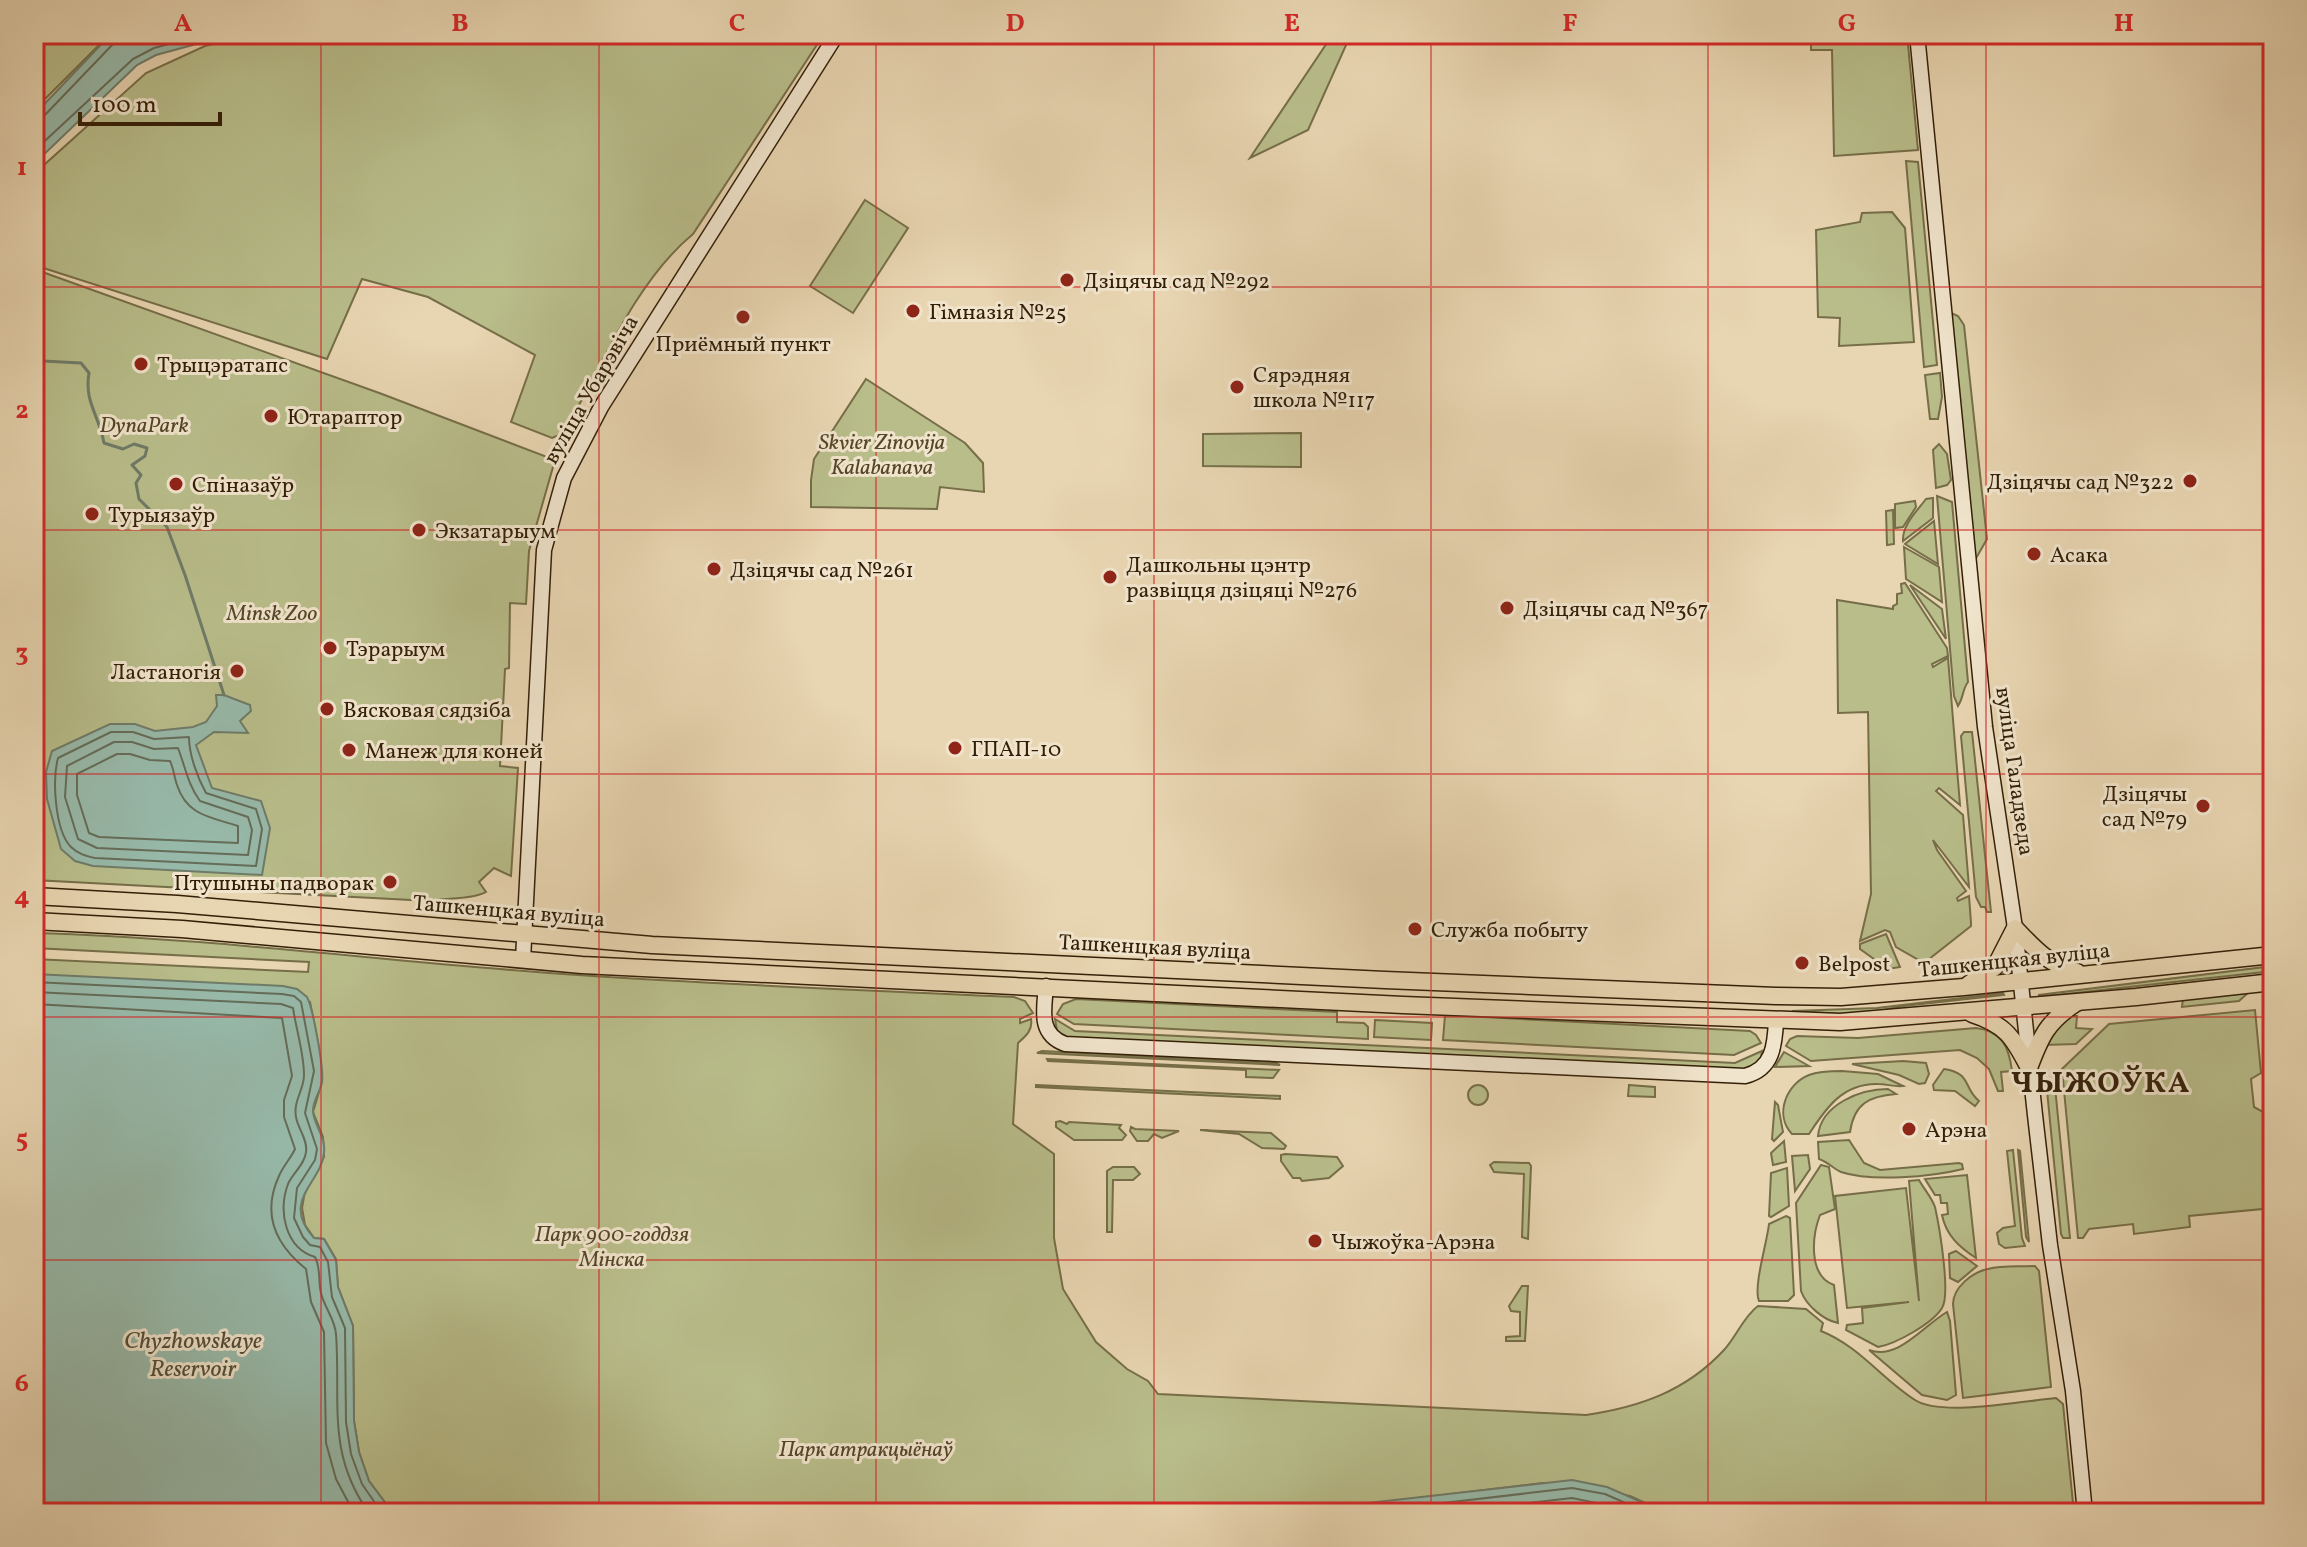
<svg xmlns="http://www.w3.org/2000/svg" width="2307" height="1547" viewBox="0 0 2307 1547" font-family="Vollkorn,serif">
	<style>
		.green { fill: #b8bd8a; stroke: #766e48; stroke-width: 2 }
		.water { fill: #97b9a9; stroke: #6f7b68; stroke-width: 2 }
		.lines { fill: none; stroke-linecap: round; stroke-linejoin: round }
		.shore { stroke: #656c58; stroke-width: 2 }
		.stream { stroke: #6f7b68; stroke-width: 3 }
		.secondary-casing { stroke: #331f07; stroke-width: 17 }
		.primary-casing { stroke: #331f07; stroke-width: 19 }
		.secondary { stroke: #f0e4cc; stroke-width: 14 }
		.primary { stroke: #e8d5b1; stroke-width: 16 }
		.grid { fill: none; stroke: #d62828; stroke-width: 2; stroke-opacity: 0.55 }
		.poi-dot { fill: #8f2418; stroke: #f0e4cc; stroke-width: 3 }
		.labels { text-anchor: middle; stroke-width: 6; stroke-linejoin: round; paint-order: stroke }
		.poi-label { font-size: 22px; fill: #331f07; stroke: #f0e4cc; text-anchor: start }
		.street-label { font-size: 22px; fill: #331f07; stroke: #f0e4cc }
		.park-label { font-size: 22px; font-style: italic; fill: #544628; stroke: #f0e4cc }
		.water-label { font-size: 24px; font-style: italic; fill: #514d38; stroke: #f0e4cc }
		.district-label { font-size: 30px; font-weight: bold; letter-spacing: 2px; fill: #331f07; stroke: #f0e4cc }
		.neatline { fill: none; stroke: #d62828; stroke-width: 3 }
		.grid-label { font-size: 26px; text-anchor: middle; font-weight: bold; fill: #d62828 }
	</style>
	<rect width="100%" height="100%" fill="#e8d5b1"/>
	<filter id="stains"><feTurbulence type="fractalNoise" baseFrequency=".0025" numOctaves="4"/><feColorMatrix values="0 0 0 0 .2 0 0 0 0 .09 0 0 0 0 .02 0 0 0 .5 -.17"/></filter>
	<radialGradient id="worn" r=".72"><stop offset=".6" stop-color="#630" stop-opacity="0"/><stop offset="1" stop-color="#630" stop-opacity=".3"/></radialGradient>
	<g class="green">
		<polygon points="34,34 110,34 34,110"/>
		<path d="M252,34H824L693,234C635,282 601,367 564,433L552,438L511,422L535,355L428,297L362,279L327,359L34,265V174L146,73L205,46Z"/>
		<polygon points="1333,34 1351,34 1308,130 1250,158"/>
		<polygon points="1811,34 1907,34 1918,150 1834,156 1832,50 1811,50"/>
		<polygon points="1906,161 1918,162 1937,365 1924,367"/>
		<polygon points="865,200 908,228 853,313 810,286"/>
		<polygon points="1892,212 1905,228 1914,342 1839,346 1840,318 1818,317 1816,230 1860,222 1862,213"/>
		<path d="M34,269L382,394L555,460L529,551L526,604L510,603L509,668L505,669L500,766L518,768L511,876L494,868L479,882L486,892C474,899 446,898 430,901L34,880V374L41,354L34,334Z"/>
		<polygon points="1951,313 1958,316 1964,325 1987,539 1975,560"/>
		<polygon points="1940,373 1942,397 1938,419 1930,419 1925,375"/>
		<polygon points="866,379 965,443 983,463 984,492 940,487 937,509 811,507 811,480 814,459"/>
		<polygon points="1301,433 1301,467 1203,466 1203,434"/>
		<polygon points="1939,444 1947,454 1951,480 1947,485 1936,488 1933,450"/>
		<path d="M1937,496L1952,502L1968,682C1962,690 1964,697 1958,706L1954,696Z"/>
		<path d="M1933,498V518L1903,541C1902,525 1917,511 1926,499Z"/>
		<polygon points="1915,501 1916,507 1903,527 1895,528 1895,504"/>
		<polygon points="1893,510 1894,544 1887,545 1886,511"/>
		<polygon points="1934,521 1938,564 1905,544"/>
		<polygon points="1904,547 1939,567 1942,602 1906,579"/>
		<polygon points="1905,583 1947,648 1948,656 1932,664 1933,667 1948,658 1960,805 1939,788 1936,791 1963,815 1969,887 1933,840 1937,850 1966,891 1957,898 1958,901 1969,896 1971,923 1971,926 1924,963 1896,947 1890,932 1885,930 1860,941 1871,894 1868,712 1838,713 1837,600 1893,609 1893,606 1897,604 1897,594 1902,593 1901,584"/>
		<polygon points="1910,585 1942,609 1946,639"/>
		<polygon points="1964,732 1972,732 1991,912 1987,912 1985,907 1981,907 1976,897 1961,736"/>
		<path d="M34,933C216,938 396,963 578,975C723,985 868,990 1014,997L1025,1001L1033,1013L1020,1019V1023L1031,1019C1033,1030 1026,1036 1018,1043L1013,1124L1054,1154V1238L1063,1289L1096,1342L1127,1369L1148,1381L1158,1394L1586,1415C1640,1407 1686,1391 1724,1350C1736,1337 1744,1316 1758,1306L1806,1309L1823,1323L1821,1331C1859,1346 1882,1379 1915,1400C1941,1417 2023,1401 2056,1398L2063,1404L2074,1513H1667L1630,1496L1543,1483L1351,1506L1328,1513H393L369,1481L359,1452L354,1421L353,1326L338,1287L336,1259L324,1239L314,1238L305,1225L302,1208L305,1191L324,1157L323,1137L313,1112L319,1092V1048L310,1002L34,974V959L308,972L309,962L34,948Z"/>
		<polygon points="1886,934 1900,967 1888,969 1860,949 1860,944"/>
		<polygon points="2273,966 2273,971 2039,997 2039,995"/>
		<polygon points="2250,991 2239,1001 2182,1007 2183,998"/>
		<polygon points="2003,993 2004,995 1904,1006 1858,1015 1792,1011 1877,1008"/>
		<polygon points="1076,999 1337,1012 1337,1022 1364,1023 1368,1027 1368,1039 1074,1024 1057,1014 1063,1004"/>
		<polygon points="2255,1010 2261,1073 2251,1079 2254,1107 2265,1113 2273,1208 2189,1216 2190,1227 2134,1234 2133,1224 2089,1229 2083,1238 2078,1238 2062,1069 2109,1024"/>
		<polygon points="1445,1015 1750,1031 1756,1035 1761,1043 1734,1055 1443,1040"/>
		<polygon points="2067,1016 2077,1016 2076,1028 2092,1029 2076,1044 2044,1045"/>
		<polygon points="1055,1019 1075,1031 1735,1063 1762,1051 1761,1058 1756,1065 1742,1070 1067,1039 1057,1031"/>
		<polygon points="1375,1020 1432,1023 1431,1040 1374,1037"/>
		<path d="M1976,1028C2002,1031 2009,1047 2012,1071L2001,1072L2003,1091H1998L1989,1069L1977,1058L1960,1050L1811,1061L1786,1046L1790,1039L1797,1036L1858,1038Z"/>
		<polygon points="1042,1051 1276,1063 1280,1065 1037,1053"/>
		<polygon points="1784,1052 1809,1066 1775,1067"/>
		<polygon points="1047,1059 1279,1070 1273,1078 1246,1077 1246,1070 1048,1061"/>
		<polygon points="1903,1061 1926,1063 1929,1074 1925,1083 1919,1084 1899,1075 1852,1064"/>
		<path d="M1944,1069C1972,1073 1963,1088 1979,1101L1975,1106L1955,1091L1934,1090L1933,1085Z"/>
		<path d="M1842,1071L1878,1074L1903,1086C1894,1087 1887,1084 1878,1084C1843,1083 1826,1108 1809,1134H1792C1774,1115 1786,1084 1809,1075C1819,1071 1831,1071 1842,1071Z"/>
		<polygon points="2046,1080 2055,1087 2070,1238 2063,1238 2061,1234"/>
		<polygon points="1036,1085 1280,1096 1280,1099 1036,1087"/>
		<polygon points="1629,1085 1655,1087 1655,1097 1628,1096"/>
		<circle cx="1478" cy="1095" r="10"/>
		<path d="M1888,1089L1896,1094C1869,1096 1854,1104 1850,1132L1818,1136C1821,1104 1861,1089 1888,1089Z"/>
		<polygon points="1775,1102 1778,1105 1783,1132 1774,1141 1772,1139"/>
		<polygon points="1060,1121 1067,1124 1069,1122 1121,1125 1119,1128 1126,1135 1122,1140 1074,1140 1056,1127 1056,1122"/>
		<polygon points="1131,1127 1135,1129 1179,1131 1162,1138 1154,1134 1148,1141 1137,1141 1130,1131"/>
		<polygon points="1200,1130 1271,1133 1286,1146 1284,1149 1262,1148 1239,1134"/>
		<path d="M1849,1140L1864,1163L1880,1170L1959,1163L1962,1164L1963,1169C1931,1177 1871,1182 1841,1172C1834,1169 1828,1162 1819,1159L1818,1142Z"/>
		<polygon points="1784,1141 1786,1162 1773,1165 1771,1153"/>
		<polygon points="2013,1150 2022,1238 2025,1246 2005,1248 1999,1244 1997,1233 2003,1228 2015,1226 2007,1151"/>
		<polygon points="2018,1150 2020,1151 2029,1242 2026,1237"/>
		<polygon points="1285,1154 1337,1157 1343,1166 1329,1178 1302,1181 1300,1178 1293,1178 1281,1161 1281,1155"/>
		<polygon points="1808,1155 1810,1169 1795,1191 1792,1156"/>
		<polygon points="1494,1162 1529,1163 1531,1166 1528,1239 1522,1237 1524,1174 1494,1172 1490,1165"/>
		<path d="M1821,1165L1829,1167L1835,1209L1820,1215C1812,1236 1808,1276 1834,1285L1838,1323C1823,1320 1806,1305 1801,1291L1796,1203Z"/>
		<polygon points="1113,1167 1134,1167 1140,1174 1133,1180 1113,1180 1112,1232 1107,1232 1107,1171"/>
		<polygon points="1787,1168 1789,1206 1771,1217 1769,1216 1771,1173"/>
		<path d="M1967,1175L1976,1258C1959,1247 1946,1235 1942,1215L1948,1214L1947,1203H1941L1940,1195H1935L1925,1179Z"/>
		<path d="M1919,1180C1924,1189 1932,1198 1935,1207C1939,1225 1951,1294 1942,1308C1933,1323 1896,1344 1878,1347L1846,1330L1847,1325L1863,1323L1862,1308L1909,1302L1847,1308L1835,1196L1906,1188L1919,1301L1909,1181Z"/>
		<path d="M1786,1216L1790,1218L1794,1295L1788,1301H1759C1753,1287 1767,1243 1769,1224Z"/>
		<polygon points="1956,1251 1977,1266 1958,1282 1950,1278 1949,1254"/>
		<path d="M2035,1266L2039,1271L2051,1387L1963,1398L1953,1304C1953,1288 1972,1272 1988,1269C2002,1265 2020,1267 2035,1266Z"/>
		<polygon points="1522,1286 1528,1286 1525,1341 1506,1341 1506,1337 1520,1336 1520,1312 1511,1311 1509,1306"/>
		<path d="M1947,1312L1950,1321L1956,1395L1947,1400L1922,1395L1869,1350C1898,1361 1924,1325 1947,1312Z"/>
	</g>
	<g class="water">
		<polygon points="111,34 233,34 156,55 137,65 34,164 34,115"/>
		<polygon points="216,695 224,695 250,705 251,711 240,721 248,733 214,732 196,745 212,788 261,801 270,828 262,875 93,866 75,861 61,849 47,799 46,772 52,751 110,724 135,724 155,731 193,727 206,722 217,706"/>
		<path d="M34,974L283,986L297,989L307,997C313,1008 324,1069 322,1082C320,1093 312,1101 313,1112C315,1127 326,1137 324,1153C321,1184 280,1200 314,1238L324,1239L336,1260L338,1287L353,1326L354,1421L359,1452L369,1481L393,1513H34Z"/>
		<polygon points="1572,1480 1607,1487 1667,1513 1328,1513 1368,1503"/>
	</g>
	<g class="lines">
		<g class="shore">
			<polyline points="34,120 43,117 114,43 116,34"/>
			<polyline points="34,151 133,59 154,48 206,34"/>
			<path d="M111,732H133L154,739L189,737C189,754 197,777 206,793L256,809L262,829L256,866L95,858C86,856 78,854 71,847C55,831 52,780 58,758Z"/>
			<path d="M114,742H132L154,749L178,748C185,766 188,785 200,801L248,817L252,830L248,855L97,848L78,839L65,797L67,766Z"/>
			<path d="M117,754H130L150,760L170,761C174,769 174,777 177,785C187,816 211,817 238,826V843L99,837L89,833L77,795V774Z"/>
			<polyline points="34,982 282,994 294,996 301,1002 314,1071 305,1113 317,1149 315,1160 297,1188 294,1218 303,1237 310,1245 320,1247 328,1262 332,1297 345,1328 346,1422 351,1454 362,1484 382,1513"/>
			<path d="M34,992L281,1004L293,1008C296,1029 304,1053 304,1075C304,1090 293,1101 296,1117C298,1129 308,1140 306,1152C305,1164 293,1173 288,1184C278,1211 285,1248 315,1257C321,1268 318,1281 321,1293C324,1307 335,1319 336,1334C341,1401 326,1453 369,1513"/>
			<path d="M34,1004L282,1018L292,1076L284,1100V1117L295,1149C291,1158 283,1166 279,1176C261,1215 276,1245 306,1269L311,1302L324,1332L326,1443L336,1479L354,1513"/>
			<polyline points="1358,1513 1572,1488 1605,1494 1648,1513"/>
			<polyline points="1442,1513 1572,1498 1601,1504 1624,1513"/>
		</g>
		<path class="stream" d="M43,361L81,363L89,373C84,402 99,415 104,443L123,449L134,444L147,448L145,456L132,465L141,475L136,483L139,499L167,527L185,575L224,695"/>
		<g class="secondary-casing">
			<g id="secondary">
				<polyline points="1917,34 1985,727 2015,928 2035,1115 2050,1245 2073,1391 2085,1513"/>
				<polyline points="523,960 544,550 564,478 601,407 837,34"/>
				<path d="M1046,986C1044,1010 1038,1034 1065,1044L1745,1076C1773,1069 1775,1045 1776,1020"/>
			</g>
		</g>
		<g class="primary-casing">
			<g id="primary">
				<polyline points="34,896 177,904 652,945 1385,980 1776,996 1841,997 1964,987 2273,955"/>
				<polyline points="34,921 182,929 582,965 1403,1005 1840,1022 2136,997 2273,982"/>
				<path d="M1969,984L1995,967L2015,928C2034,948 2049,965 2077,972"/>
				<path d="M1972,1014C2006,1025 2013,1037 2029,1068"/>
				<path d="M2029,1068C2041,1036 2047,1022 2076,1003"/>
			</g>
		</g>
		<use href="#secondary" class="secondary"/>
		<use href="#primary" class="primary"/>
	</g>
	<path class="grid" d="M321,34V1513M599,34V1513M876,34V1513M1154,34V1513M1431,34V1513M1708,34V1513M1986,34V1513M34,287H2273M34,530H2273M34,774H2273M34,1017H2273M34,1260H2273"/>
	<g class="poi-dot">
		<circle cx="1067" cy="280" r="8"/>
		<circle cx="913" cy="311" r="8"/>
		<circle cx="743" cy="317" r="8"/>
		<circle cx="141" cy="364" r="8"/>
		<circle cx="1237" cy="387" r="8"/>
		<circle cx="271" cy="416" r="8"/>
		<circle cx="2190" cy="481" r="8"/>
		<circle cx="176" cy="484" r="8"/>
		<circle cx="92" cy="514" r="8"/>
		<circle cx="419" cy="530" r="8"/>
		<circle cx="2034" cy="554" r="8"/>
		<circle cx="714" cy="569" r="8"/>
		<circle cx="1110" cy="577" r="8"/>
		<circle cx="1507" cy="608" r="8"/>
		<circle cx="330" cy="648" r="8"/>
		<circle cx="237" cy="671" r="8"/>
		<circle cx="327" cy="709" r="8"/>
		<circle cx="955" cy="748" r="8"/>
		<circle cx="349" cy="750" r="8"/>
		<circle cx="2203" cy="806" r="8"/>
		<circle cx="390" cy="882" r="8"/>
		<circle cx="1415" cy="929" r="8"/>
		<circle cx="1802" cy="963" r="8"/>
		<circle cx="1909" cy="1129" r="8"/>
		<circle cx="1315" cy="1241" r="8"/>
	</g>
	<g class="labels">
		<g class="poi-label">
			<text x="1083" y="288">Дзіцячы сад №292</text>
			<text x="929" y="319">Гімназія №25</text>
			<text x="743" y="351" text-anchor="middle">Приёмный пункт</text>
			<text x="157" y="372">Трыцэратапс</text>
			<text x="1253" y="382">Сярэдняя<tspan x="1253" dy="25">школа №117</tspan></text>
			<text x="287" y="424">Ютараптор</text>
			<text x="2174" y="489" text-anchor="end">Дзіцячы сад №322</text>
			<text x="192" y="492">Спіназаўр</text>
			<text x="108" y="522">Турыязаўр</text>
			<text x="435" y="538">Экзатарыум</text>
			<text x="2050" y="562">Асака</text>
			<text x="1126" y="572">Дашкольны цэнтр<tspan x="1126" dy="25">развіцця дзіцяці №276</tspan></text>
			<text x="730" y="577">Дзіцячы сад №261</text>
			<text x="1523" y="616">Дзіцячы сад №367</text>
			<text x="346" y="656">Тэрарыум</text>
			<text x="221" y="679" text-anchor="end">Ластаногія</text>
			<text x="343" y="717">Вясковая сядзіба</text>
			<text x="971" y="756">ГПАП-10</text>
			<text x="365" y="758">Манеж для коней</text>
			<text x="2187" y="801" text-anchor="end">Дзіцячы<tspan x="2187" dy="25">сад №79</tspan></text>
			<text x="374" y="890" text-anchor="end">Птушыны падворак</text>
			<text x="1431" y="937">Служба побыту</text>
			<text x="1818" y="971">Belpost</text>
			<text x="1925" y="1137">Арэна</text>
			<text x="1331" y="1249">Чыжоўка-Арэна</text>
		</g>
		<g class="street-label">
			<text transform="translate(590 389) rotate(-60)" y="8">вуліца Убарэвіча</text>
			<text transform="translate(2016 771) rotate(82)" y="8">вуліца Галадзеда</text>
			<text transform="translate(509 910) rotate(5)" y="8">Ташкенцкая вуліца</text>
			<text transform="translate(1155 946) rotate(3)" y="8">Ташкенцкая вуліца</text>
			<text transform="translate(2014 959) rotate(-6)" y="8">Ташкенцкая вуліца</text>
		</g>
		<g class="park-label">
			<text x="144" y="432">DynaPark</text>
			<text x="882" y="449">Skvier Zinovija<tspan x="882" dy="25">Kalabanava</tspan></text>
			<text x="272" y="620">Minsk Zoo</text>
			<text x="612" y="1241">Парк 900-годдзя<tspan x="612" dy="25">Мінска</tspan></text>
			<text x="866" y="1456">Парк атракцыёнаў</text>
		</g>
		<g class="water-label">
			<text x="193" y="1348">Chyzhowskaye<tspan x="193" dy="28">Reservoir</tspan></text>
		</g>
		<g class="district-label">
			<text x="2101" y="1092">ЧЫЖОЎКА</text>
		</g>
	</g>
	<rect width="2307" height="1547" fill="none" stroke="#e8d5b1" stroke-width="88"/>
	<path d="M80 112v12h140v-12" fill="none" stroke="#331f07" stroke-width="4"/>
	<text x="92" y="112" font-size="24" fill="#331f07" stroke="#f0e4cc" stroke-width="6" paint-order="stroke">100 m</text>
	<rect x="44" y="44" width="2219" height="1459" class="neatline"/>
	<g class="grid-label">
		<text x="183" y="31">A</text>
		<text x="460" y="31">B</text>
		<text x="737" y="31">C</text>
		<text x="1015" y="31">D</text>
		<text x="1292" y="31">E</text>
		<text x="1570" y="31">F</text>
		<text x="1847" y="31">G</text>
		<text x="2124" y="31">H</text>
		<text x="22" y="175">1</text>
		<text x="22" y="418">2</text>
		<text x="22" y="661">3</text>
		<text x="22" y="904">4</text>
		<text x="22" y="1147">5</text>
		<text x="22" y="1391">6</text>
	</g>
	<rect width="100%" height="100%" filter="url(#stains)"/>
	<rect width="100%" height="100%" fill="url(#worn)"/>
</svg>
